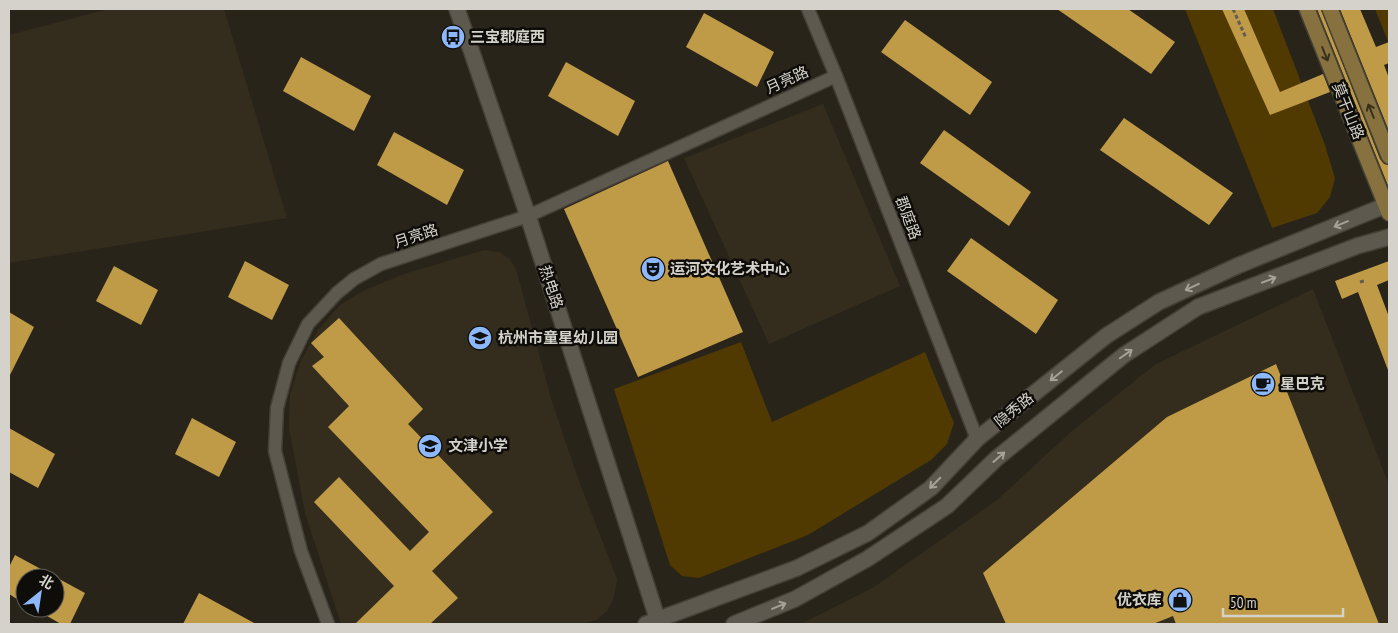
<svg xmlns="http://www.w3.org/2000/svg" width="1398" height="633" viewBox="0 0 1398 633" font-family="'PT Sans Narrow','Noto Sans SC',sans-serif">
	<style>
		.built { fill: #342d1d }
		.green { fill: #503a02 }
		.building { fill: #c09b47 }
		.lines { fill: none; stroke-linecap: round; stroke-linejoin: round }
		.minor-casing { stroke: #444038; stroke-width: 15 }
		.tertiary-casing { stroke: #444038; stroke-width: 18 }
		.secondary-casing { stroke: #444038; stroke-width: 18 }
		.primary-casing { stroke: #444038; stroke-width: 18 }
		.path { stroke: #615d54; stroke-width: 3; stroke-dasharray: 4 2.5; stroke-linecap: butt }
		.minor { stroke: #5e594e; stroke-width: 12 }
		.tertiary { stroke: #5e594e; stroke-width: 15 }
		.secondary { stroke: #5e594e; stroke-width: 15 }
		.primary { stroke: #87713e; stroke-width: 15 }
		.oneway { stroke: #39301c }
		.oneway2 { stroke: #a5a299 }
		.labels { text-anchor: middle; stroke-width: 5; stroke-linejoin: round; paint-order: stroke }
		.poi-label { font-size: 15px; font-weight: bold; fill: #d5d2cb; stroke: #0f0d09; text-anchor: start }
		.street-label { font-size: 15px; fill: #d5d2cb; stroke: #0f0d09 }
	</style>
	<rect width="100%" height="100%" fill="#28241a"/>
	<g class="built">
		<polygon points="109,9 224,9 287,218 9,263 9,35"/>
		<polygon points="823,104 900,286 769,344 684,158"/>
		<polygon points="484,250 499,252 510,259 516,269 552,402 579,481 617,579 614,597 608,610 597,620 581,624 341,624 305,513 289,428 290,394 301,361 318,330 340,305 365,290 404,274"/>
		<polygon points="1313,289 1389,485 1389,624 801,624 874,587 997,500 1073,430 1156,364"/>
	</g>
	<g class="green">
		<polygon points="1185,9 1273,9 1325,145 1335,178 1330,197 1317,213 1272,228"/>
		<polygon points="1375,9 1389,9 1389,44"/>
		<polygon points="741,342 772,422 925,352 954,423 947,444 931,460 808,535 699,578 682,576 670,565 614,389"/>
	</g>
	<g class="building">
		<polygon points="1057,9 1128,9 1175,42 1151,74"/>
		<polygon points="1222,9 1244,9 1280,92 1323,74 1330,92 1270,115"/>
		<polygon points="1317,9 1321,9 1380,159 1384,164 1389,165 1389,188"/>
		<polygon points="1340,9 1360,9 1376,47 1389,42 1389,63 1384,65 1389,78 1389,131"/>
		<polygon points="704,13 774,52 757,87 686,47"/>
		<polygon points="905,20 992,82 970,115 881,52"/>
		<polygon points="301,57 371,96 354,131 283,91"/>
		<polygon points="566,62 635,101 618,136 548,96"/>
		<polygon points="1124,118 1233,193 1209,225 1100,150"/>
		<polygon points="944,130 1031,192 1009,226 920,163"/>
		<polygon points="394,132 464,170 447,205 377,165"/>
		<polygon points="668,161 743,332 638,377 564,209"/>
		<polygon points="971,238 1058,300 1036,334 947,271"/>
		<polygon points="245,261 289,285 272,320 228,297"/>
		<polygon points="1389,261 1389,280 1377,285 1389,317 1388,370 1358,292 1342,299 1335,281"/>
		<polygon points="114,266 158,290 141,325 96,301"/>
		<polygon points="9,312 34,327 9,377"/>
		<polygon points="339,318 423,409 408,424 493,512 432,571 458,598 430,624 355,624 394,586 314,502 339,477 410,551 429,532 328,427 349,406 312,366 324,357 311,343"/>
		<polygon points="1276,364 1379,624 1176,624 1173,616 1153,624 1006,624 983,573 1167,417"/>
		<polygon points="192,418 236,442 219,477 175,454"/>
		<polygon points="9,428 55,454 38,488 9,472"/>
		<polygon points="15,555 85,593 70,624 61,624 33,608 55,608 55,578 25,578 25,604 9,594 9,567"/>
		<polygon points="199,593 256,624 183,624"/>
	</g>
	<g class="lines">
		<g class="minor-casing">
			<g id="minor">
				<polyline points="808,9 836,76 977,439"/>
				<polyline points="328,624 301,551 275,451 277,408 289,363 308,324 337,293 354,279 381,264 528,216 836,76"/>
			</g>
		</g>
		<g class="tertiary-casing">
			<polyline id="tertiary" points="457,9 528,216 659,624"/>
		</g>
		<g class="secondary-casing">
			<g id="secondary">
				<polyline points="646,624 797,568 868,533 931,488 977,439 1106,336 1159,302 1237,266 1389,204"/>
				<polyline points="734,624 795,599 867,559 947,506 997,458 1124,355 1198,307 1357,246 1389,237"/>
			</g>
		</g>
		<g class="primary-casing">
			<g id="primary">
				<polyline points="1307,9 1389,213"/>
				<polyline points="1330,9 1389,156"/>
			</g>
		</g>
		<g class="path">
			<polyline points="1233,9 1246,38"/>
			<polyline points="1360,282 1364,281"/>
		</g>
		<use href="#minor" class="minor"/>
		<use href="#tertiary" class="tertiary"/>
		<use href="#secondary" class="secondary"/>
		<use href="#primary" class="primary"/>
	</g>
	<defs><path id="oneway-shaft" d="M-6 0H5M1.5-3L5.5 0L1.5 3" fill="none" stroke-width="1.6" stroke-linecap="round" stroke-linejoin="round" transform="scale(1.25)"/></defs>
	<g class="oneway">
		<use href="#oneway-shaft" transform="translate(1325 54) rotate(68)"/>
		<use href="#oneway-shaft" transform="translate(1371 111) rotate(-112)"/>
	</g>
	<g class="oneway2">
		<use href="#oneway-shaft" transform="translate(1341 224) rotate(158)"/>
		<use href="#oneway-shaft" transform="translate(1269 280) rotate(-21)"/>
		<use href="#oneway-shaft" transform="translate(1192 287) rotate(155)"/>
		<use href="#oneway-shaft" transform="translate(1126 354) rotate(-35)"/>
		<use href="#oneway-shaft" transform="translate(1056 376) rotate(141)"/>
		<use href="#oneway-shaft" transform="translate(999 457) rotate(-41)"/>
		<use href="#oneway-shaft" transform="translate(935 483) rotate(135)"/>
		<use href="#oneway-shaft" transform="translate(779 606) rotate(-22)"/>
	</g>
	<defs>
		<g id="bus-disc" transform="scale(1.25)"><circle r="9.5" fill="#8db9fc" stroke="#0f0d09"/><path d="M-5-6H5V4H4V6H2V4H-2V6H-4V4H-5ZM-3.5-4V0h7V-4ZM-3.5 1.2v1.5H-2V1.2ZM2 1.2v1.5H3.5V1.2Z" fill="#111"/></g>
		<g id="theatre-disc" transform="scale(1.25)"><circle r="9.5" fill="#8db9fc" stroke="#0f0d09"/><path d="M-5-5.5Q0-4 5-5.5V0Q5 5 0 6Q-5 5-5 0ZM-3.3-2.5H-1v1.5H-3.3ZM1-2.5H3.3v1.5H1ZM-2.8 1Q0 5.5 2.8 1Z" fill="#111"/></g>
		<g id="school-disc" transform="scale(1.25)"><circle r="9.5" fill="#8db9fc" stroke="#0f0d09"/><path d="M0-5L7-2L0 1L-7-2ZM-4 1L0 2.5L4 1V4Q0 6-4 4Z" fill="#111"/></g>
		<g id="cafe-disc" transform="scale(1.25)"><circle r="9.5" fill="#8db9fc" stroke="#0f0d09"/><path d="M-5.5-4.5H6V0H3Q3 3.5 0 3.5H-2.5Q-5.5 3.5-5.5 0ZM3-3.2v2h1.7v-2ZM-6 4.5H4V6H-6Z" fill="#111"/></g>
		<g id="shop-disc" transform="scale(1.25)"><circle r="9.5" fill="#8db9fc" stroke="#0f0d09"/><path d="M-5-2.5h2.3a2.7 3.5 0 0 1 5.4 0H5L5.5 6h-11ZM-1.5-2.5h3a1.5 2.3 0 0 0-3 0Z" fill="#111"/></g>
	</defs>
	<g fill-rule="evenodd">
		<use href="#bus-disc" x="453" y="37"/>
		<use href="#theatre-disc" x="653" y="269"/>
		<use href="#school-disc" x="480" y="338"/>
		<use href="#cafe-disc" x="1263" y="384"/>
		<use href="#school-disc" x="430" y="446"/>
		<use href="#shop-disc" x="1180" y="600"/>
	</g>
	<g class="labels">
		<g class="poi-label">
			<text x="470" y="42">三宝郡庭西</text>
			<text x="670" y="274">运河文化艺术中心</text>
			<text x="498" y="343">杭州市童星幼儿园</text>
			<text x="1280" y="389">星巴克</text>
			<text x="448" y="451">文津小学</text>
			<text x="1162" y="605" text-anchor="end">优衣库</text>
		</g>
		<g class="street-label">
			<text transform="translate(787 80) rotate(-24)" y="5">月亮路</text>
			<text transform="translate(1348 111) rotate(68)" y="5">莫干山路</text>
			<text transform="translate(908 218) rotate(69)" y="5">郡庭路</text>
			<text transform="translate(416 236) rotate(-18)" y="5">月亮路</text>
			<text transform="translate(551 287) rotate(72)" y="5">热电路</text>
			<text transform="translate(1014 410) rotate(-39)" y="5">隐秀路</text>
		</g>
	</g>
	<rect width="1398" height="633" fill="none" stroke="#d5d2cb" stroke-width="20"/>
	<g transform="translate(40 593) rotate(30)"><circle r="24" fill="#0f0d09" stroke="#5e5c57"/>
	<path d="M0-4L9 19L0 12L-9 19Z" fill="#8db9fc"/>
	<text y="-8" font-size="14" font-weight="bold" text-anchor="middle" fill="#d5d2cb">北</text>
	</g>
	<path d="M1223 608v8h120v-8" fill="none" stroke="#d5d2cb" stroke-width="2.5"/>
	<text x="1230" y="608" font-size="15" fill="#d5d2cb" stroke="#0f0d09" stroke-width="4" paint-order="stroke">50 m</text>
</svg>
